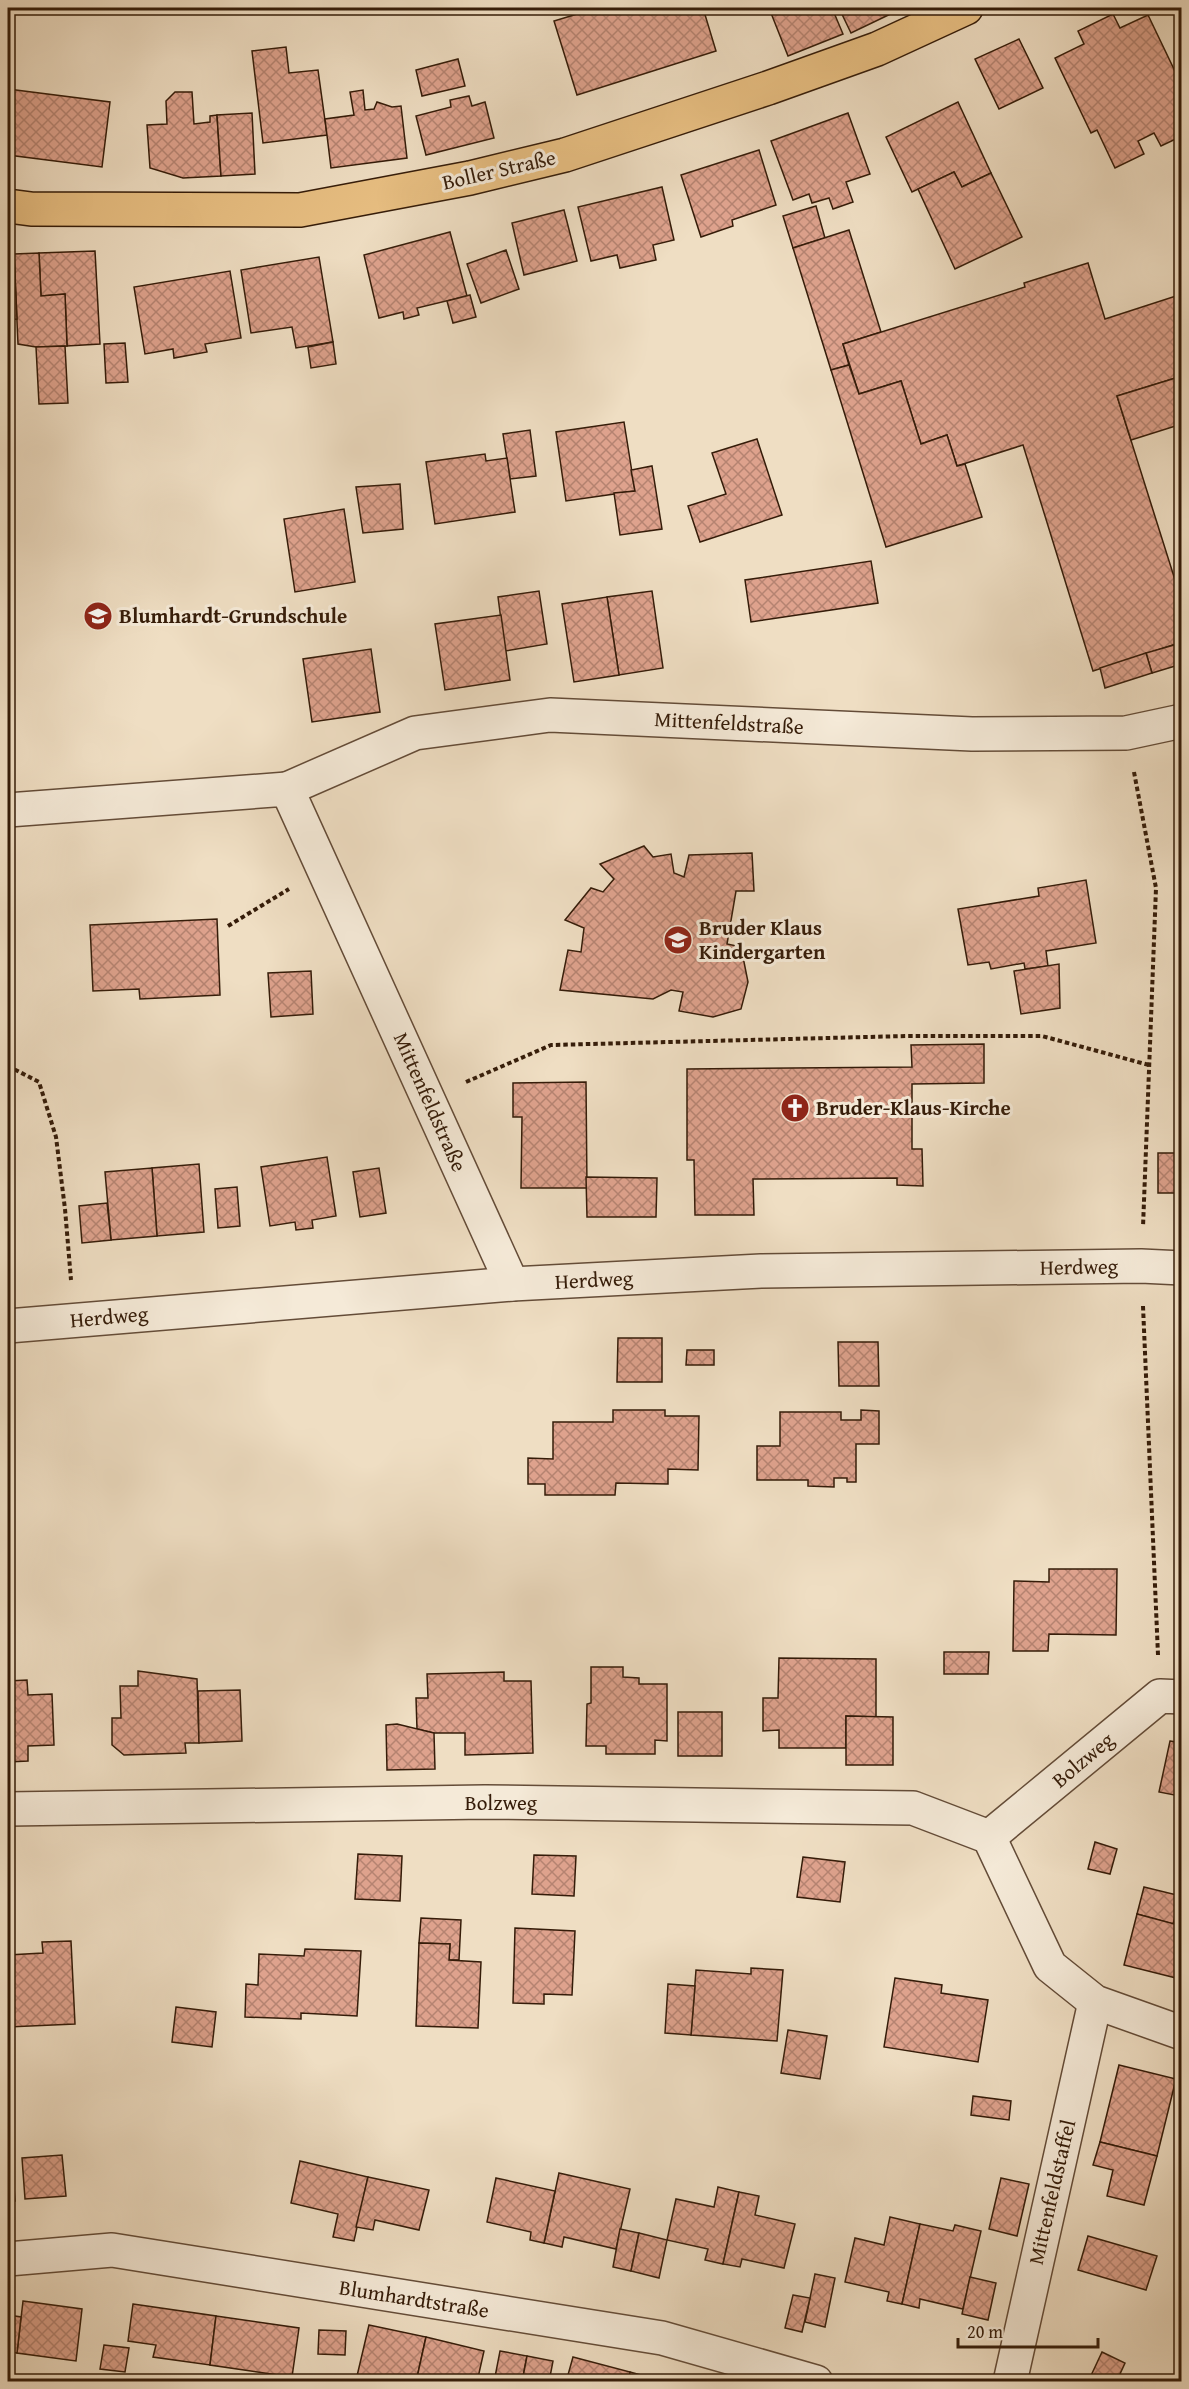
<svg xmlns="http://www.w3.org/2000/svg" width="1189" height="2389" viewBox="0 0 1189 2389" font-family="'Gentium Book Plus',serif">
	<style>
		.building { fill: url(#building-cross-hatch); stroke: #351c09; stroke-width: 1.5 }
		.lines { fill: none; stroke-linecap: round; stroke-linejoin: round }
		.minor-casing { stroke: #644c38; stroke-width: 36 }
		.major-casing { stroke: #351c09; stroke-width: 36 }
		.path { stroke: #351c09; stroke-width: 4; stroke-dasharray: 4.5 3; stroke-linecap: butt }
		.minor { stroke: #f5ead8; stroke-width: 33 }
		.major { stroke: #e8bf82; stroke-width: 33 }
		.labels { text-anchor: middle; stroke-width: 6; stroke-linejoin: round; paint-order: stroke }
		.street-label { font-size: 21px; fill: #351c09; stroke: #f5ead8 }
		.poi-label { font-size: 21px; font-weight: bold; fill: #351c09; stroke: #f5ead8; text-anchor: start }
	</style>
	<defs>
		<pattern id="building-cross-hatch" width="8" height="8" patternUnits="userSpaceOnUse" patternTransform="scale(1.5)"><rect width="8" height="8" fill="#dea28d"/><path d="M0 0l8 8M0 8l8-8" fill="none" stroke="#b58371"/></pattern>
	</defs>
	<rect width="100%" height="100%" fill="#efdec3"/>
	<filter id="stains"><feTurbulence type="fractalNoise" baseFrequency=".00333" numOctaves="4"/><feColorMatrix values="0 0 0 0 .2 0 0 0 0 .09 0 0 0 0 .02 0 0 0 .5 -.17"/></filter>
	<radialGradient id="worn" r=".72"><stop offset=".6" stop-color="#630" stop-opacity="0"/><stop offset="1" stop-color="#630" stop-opacity=".3"/></radialGradient>
	<g class="building">
		<polygon points="8,8 42,8 8,12"/>
		<polygon points="597,8 703,8 716,51 577,95 554,21"/>
		<polygon points="769,8 832,8 843,34 788,56"/>
		<polygon points="839,8 903,8 851,33"/>
		<polygon points="1113,14 1120,28 1148,15 1182,86 1182,92 1176,95 1182,106 1182,136 1161,146 1154,133 1138,141 1144,154 1115,168 1097,130 1091,133 1055,58 1084,44 1078,31"/>
		<polygon points="1019,39 1043,88 999,109 975,59"/>
		<polygon points="286,47 289,73 318,70 327,135 263,143 252,51"/>
		<polygon points="458,59 465,86 422,96 416,70"/>
		<polygon points="8,89 110,102 102,167 8,155"/>
		<polygon points="363,90 365,110 374,109 377,102 392,107 401,106 407,158 331,168 325,119 354,115 350,92"/>
		<polygon points="175,92 192,92 194,124 210,122 210,116 217,115 221,176 183,178 150,168 147,125 167,124 166,101"/>
		<polygon points="469,96 472,106 485,102 494,138 426,155 416,116 451,107 450,100"/>
		<polygon points="958,102 991,173 962,187 954,172 912,192 886,137"/>
		<polygon points="252,113 255,174 221,176 217,115"/>
		<polygon points="848,113 870,174 846,182 853,202 833,209 829,198 812,203 809,194 793,200 771,141"/>
		<polygon points="759,150 776,205 732,220 733,226 701,237 681,175"/>
		<polygon points="954,172 962,187 991,173 1022,237 955,269 918,189"/>
		<polygon points="662,187 674,240 653,245 656,260 620,268 617,255 591,261 578,207"/>
		<polygon points="816,206 825,238 793,248 783,216"/>
		<polygon points="564,210 577,261 524,275 512,223"/>
		<polygon points="849,230 881,332 843,344 849,365 831,370 793,248"/>
		<polygon points="450,232 467,296 417,308 419,315 404,319 403,312 379,318 364,255"/>
		<polygon points="506,250 519,289 481,303 467,264"/>
		<polygon points="95,251 100,344 67,346 65,294 41,296 39,253"/>
		<polygon points="39,253 41,296 65,294 67,346 36,347 18,344 14,254"/>
		<polygon points="14,254 17,319 8,320 8,255"/>
		<polygon points="319,257 333,342 296,348 292,327 251,333 241,270"/>
		<polygon points="1088,263 1105,319 1182,294 1182,376 1117,396 1182,602 1182,642 1093,671 1023,445 957,466 947,435 921,444 901,381 859,394 843,344 1025,287 1024,283"/>
		<polygon points="230,271 241,338 205,344 207,352 174,358 173,349 145,354 134,287"/>
		<polygon points="470,295 476,317 453,323 447,301"/>
		<polygon points="333,342 336,364 311,368 308,347"/>
		<polygon points="125,343 128,382 106,383 104,344"/>
		<polygon points="65,346 68,403 39,404 36,347"/>
		<polygon points="849,365 859,394 901,381 921,444 947,435 957,466 965,464 982,517 886,547 831,370"/>
		<polygon points="1182,376 1182,424 1131,440 1117,396"/>
		<polygon points="624,422 635,491 566,501 556,432"/>
		<polygon points="530,430 536,476 510,479 503,434"/>
		<polygon points="757,439 782,515 700,542 688,506 726,494 712,453"/>
		<polygon points="485,454 486,461 507,458 515,512 435,524 426,462"/>
		<polygon points="652,466 662,529 620,535 614,493 635,491 631,470"/>
		<polygon points="400,484 403,529 363,533 356,487"/>
		<polygon points="344,509 355,582 295,592 284,519"/>
		<polygon points="871,561 878,603 751,622 745,580"/>
		<polygon points="539,591 547,644 505,651 498,597"/>
		<polygon points="652,591 663,668 619,675 607,597"/>
		<polygon points="607,597 619,675 574,682 562,604"/>
		<polygon points="501,615 510,680 445,690 435,624"/>
		<polygon points="1181,643 1182,664 1152,673 1146,653"/>
		<polygon points="371,649 380,712 312,722 303,659"/>
		<polygon points="1146,653 1152,673 1105,688 1100,668"/>
		<polygon points="644,846 653,857 671,854 674,873 684,877 689,855 752,853 754,891 736,891 727,944 741,947 748,982 741,1009 713,1017 679,1011 683,992 671,990 653,999 560,990 568,950 581,952 584,928 565,920 591,888 603,892 614,879 600,864"/>
		<polygon points="1086,880 1096,943 1046,951 1048,966 1025,969 1024,963 991,969 989,962 968,965 958,909 1039,896 1038,888"/>
		<polygon points="217,919 220,995 140,999 139,989 93,991 90,925"/>
		<polygon points="1059,964 1060,1008 1021,1014 1014,971"/>
		<polygon points="311,971 313,1014 271,1017 268,973"/>
		<polygon points="984,1044 984,1083 912,1084 912,1149 922,1149 923,1186 897,1185 897,1178 753,1179 754,1215 695,1215 694,1160 687,1160 687,1069 912,1067 911,1045"/>
		<polygon points="586,1082 587,1188 521,1188 522,1117 513,1117 513,1083"/>
		<polygon points="1158,1153 1180,1153 1179,1193 1158,1193"/>
		<polygon points="327,1157 336,1216 312,1220 313,1228 296,1230 295,1222 270,1226 261,1167"/>
		<polygon points="199,1164 204,1232 157,1236 152,1168"/>
		<polygon points="152,1168 157,1236 111,1240 105,1172"/>
		<polygon points="379,1168 386,1213 360,1217 353,1172"/>
		<polygon points="586,1177 657,1178 656,1217 587,1217"/>
		<polygon points="237,1187 240,1226 218,1228 215,1189"/>
		<polygon points="107,1203 111,1240 82,1243 79,1206"/>
		<polygon points="618,1338 662,1338 662,1382 617,1382"/>
		<polygon points="838,1342 878,1342 879,1386 839,1386"/>
		<polygon points="687,1350 714,1350 714,1365 686,1365"/>
		<polygon points="613,1410 665,1410 665,1416 699,1416 698,1470 668,1469 668,1484 616,1483 615,1495 545,1495 545,1484 528,1484 528,1458 553,1459 553,1422 613,1422"/>
		<polygon points="861,1410 879,1411 879,1444 856,1444 856,1482 847,1482 847,1478 834,1478 834,1487 808,1486 808,1480 757,1480 757,1446 780,1446 780,1412 841,1412 841,1420 861,1420"/>
		<polygon points="1049,1569 1117,1569 1116,1635 1049,1634 1048,1651 1013,1651 1014,1581 1049,1582"/>
		<polygon points="944,1652 989,1652 988,1674 944,1674"/>
		<polygon points="779,1658 876,1659 876,1717 846,1716 846,1748 779,1748 779,1730 763,1731 763,1698 778,1698"/>
		<polygon points="591,1667 623,1667 623,1677 639,1678 639,1684 667,1684 667,1741 655,1740 655,1754 606,1754 606,1746 586,1746 587,1704 591,1703"/>
		<polygon points="138,1671 197,1679 199,1743 185,1743 186,1753 124,1755 112,1745 112,1718 121,1718 120,1686 138,1686"/>
		<polygon points="504,1672 504,1681 531,1681 533,1753 465,1755 465,1733 434,1733 417,1729 416,1698 428,1698 427,1674"/>
		<polygon points="27,1680 28,1695 52,1694 54,1745 28,1746 28,1761 8,1762 8,1681"/>
		<polygon points="240,1690 242,1741 199,1743 198,1691"/>
		<rect x="678" y="1712" width="44" height="44"/>
		<polygon points="846,1716 893,1717 893,1765 846,1765"/>
		<polygon points="397,1724 434,1733 435,1769 387,1770 386,1725"/>
		<polygon points="1170,1741 1182,1743 1182,1803 1180,1803 1180,1796 1159,1792"/>
		<polygon points="1095,1842 1117,1849 1110,1874 1088,1869"/>
		<polygon points="358,1854 402,1856 400,1901 355,1899"/>
		<polygon points="534,1855 576,1856 574,1896 532,1894"/>
		<polygon points="803,1857 845,1862 840,1902 797,1897"/>
		<polygon points="1144,1887 1181,1896 1173,1924 1137,1914"/>
		<polygon points="1137,1914 1182,1926 1180,1979 1124,1965"/>
		<polygon points="421,1918 461,1920 459,1960 449,1960 450,1944 419,1943"/>
		<polygon points="515,1928 575,1931 572,1995 544,1994 544,2004 513,2003"/>
		<polygon points="71,1941 75,2024 8,2027 8,1955 43,1953 42,1942"/>
		<polygon points="419,1943 450,1944 449,1960 481,1962 478,2028 416,2026"/>
		<polygon points="305,1949 361,1951 357,2016 301,2013 301,2019 245,2017 246,1984 258,1985 259,1954 304,1956"/>
		<polygon points="751,1968 783,1970 777,2041 691,2035 696,1970 751,1974"/>
		<polygon points="895,1978 942,1985 941,1993 988,2000 978,2062 884,2047"/>
		<polygon points="668,1984 695,1986 691,2035 665,2033"/>
		<polygon points="176,2007 216,2012 212,2047 172,2042"/>
		<polygon points="788,2030 827,2036 820,2079 781,2073"/>
		<polygon points="1119,2065 1176,2079 1157,2156 1100,2142"/>
		<polygon points="973,2096 1011,2101 1009,2120 971,2115"/>
		<polygon points="8,2131 10,2131 15,2201 8,2201"/>
		<polygon points="1100,2142 1157,2156 1144,2205 1107,2196 1113,2170 1093,2165"/>
		<polygon points="62,2155 66,2196 25,2199 22,2158"/>
		<polygon points="300,2161 368,2177 354,2241 333,2237 338,2214 291,2203"/>
		<polygon points="559,2173 630,2189 616,2249 564,2237 562,2247 544,2243"/>
		<polygon points="368,2177 429,2190 419,2230 375,2220 373,2230 356,2227"/>
		<polygon points="496,2178 555,2191 544,2243 530,2240 531,2232 487,2222"/>
		<polygon points="1001,2178 1029,2184 1017,2236 989,2229"/>
		<polygon points="718,2187 739,2192 723,2264 705,2260 708,2249 667,2240 676,2199 714,2207"/>
		<polygon points="739,2192 759,2196 755,2215 795,2224 784,2268 742,2259 740,2267 723,2264"/>
		<polygon points="890,2217 920,2224 902,2304 887,2301 889,2292 845,2282 855,2238 884,2245"/>
		<polygon points="920,2224 953,2231 955,2225 981,2231 963,2309 920,2299 919,2308 902,2304"/>
		<polygon points="620,2229 639,2233 631,2271 613,2267"/>
		<polygon points="639,2233 667,2240 659,2278 631,2271"/>
		<polygon points="1088,2236 1157,2256 1146,2290 1078,2270"/>
		<polygon points="815,2274 835,2278 825,2327 805,2322"/>
		<polygon points="970,2277 996,2283 988,2320 962,2314"/>
		<polygon points="793,2295 810,2298 802,2332 785,2328"/>
		<polygon points="23,2301 82,2309 76,2361 17,2353"/>
		<polygon points="133,2304 216,2316 210,2365 153,2357 156,2345 128,2341"/>
		<polygon points="8,2315 21,2317 17,2353 8,2352"/>
		<polygon points="216,2316 299,2328 292,2377 210,2365"/>
		<polygon points="369,2325 426,2337 416,2382 383,2382 357,2376"/>
		<polygon points="319,2330 346,2331 345,2355 318,2354"/>
		<polygon points="426,2337 484,2351 477,2382 416,2382"/>
		<polygon points="104,2345 129,2348 125,2372 100,2369"/>
		<polygon points="500,2351 527,2356 522,2382 494,2382"/>
		<polygon points="1102,2352 1125,2363 1120,2374 1137,2382 1088,2382"/>
		<polygon points="527,2356 553,2361 549,2382 522,2382"/>
		<polygon points="573,2357 630,2372 628,2382 566,2382"/>
		<polygon points="630,2372 666,2382 628,2382"/>
	</g>
	<g class="lines">
		<g class="minor-casing">
			<g id="minor">
				<polyline points="287,789 415,733 550,715 972,734 1126,733 1182,721"/>
				<polyline points="8,810 287,789 512,1284"/>
				<polyline points="8,1326 512,1284 761,1271 1141,1266 1182,1268"/>
				<polyline points="8,1809 485,1802 913,1808 989,1837 1050,1966 1095,2002 1182,2033"/>
				<polyline points="989,1837 1160,1696 1182,1697"/>
				<polyline points="8,2259 112,2250 662,2338 816,2382"/>
				<polyline points="1010,2382 1095,2002"/>
			</g>
		</g>
		<g class="major-casing">
			<polyline id="major" points="8,206 31,209 300,210 470,178 565,155 768,88 877,49 966,8"/>
		</g>
		<g class="path">
			<polyline points="519,8 520,10"/>
			<polyline points="1134,772 1156,888 1143,1227"/>
			<polyline points="228,926 289,889"/>
			<polyline points="8,1066 39,1082 56,1137 65,1209 71,1280"/>
			<polyline points="466,1082 551,1045 907,1036 1042,1036 1149,1065"/>
			<polyline points="1143,1306 1158,1655"/>
		</g>
		<use href="#minor" class="minor"/>
		<use href="#major" class="major"/>
	</g>
	<defs>
		<g id="school-disc" transform="scale(1.5)"><circle r="9.5" fill="#8f2418" stroke="#f5ead8"/><path d="M0-5L7-2L0 1L-7-2ZM-4 1L0 2.5L4 1V4Q0 6-4 4Z" fill="#fff"/></g>
		<g id="church-disc" transform="scale(1.5)"><circle r="9.5" fill="#8f2418" stroke="#f5ead8"/><path d="M-1.2-6h2.4v3.5h3.3v2.4h-3.3V6h-2.4V-.1h-3.3v-2.4h3.3Z" fill="#fff"/></g>
	</defs>
	<g fill-rule="evenodd">
		<use href="#school-disc" x="98" y="616"/>
		<use href="#school-disc" x="678" y="940"/>
		<use href="#church-disc" x="795" y="1108"/>
	</g>
	<g class="labels">
		<g class="street-label">
			<text transform="translate(499 170) rotate(-13)" y="7">Boller Straße</text>
			<text transform="translate(729 723) rotate(3)" y="7">Mittenfeldstraße</text>
			<text transform="translate(430 1102) rotate(66)" y="7">Mittenfeldstraße</text>
			<text transform="translate(1079 1267) rotate(-1)" y="7">Herdweg</text>
			<text transform="translate(594 1280) rotate(-3)" y="7">Herdweg</text>
			<text transform="translate(109 1317) rotate(-5)" y="7">Herdweg</text>
			<text transform="translate(1083 1760) rotate(-40)" y="7">Bolzweg</text>
			<text x="501" y="1810">Bolzweg</text>
			<text transform="translate(1052 2192) rotate(-77)" y="7">Mittenfeldstaffel</text>
			<text transform="translate(414 2299) rotate(9)" y="7">Blumhardtstraße</text>
		</g>
		<g class="poi-label">
			<text x="119" y="623">Blumhardt-Grundschule</text>
			<text x="699" y="935">Bruder Klaus<tspan x="699" dy="24">Kindergarten</tspan></text>
			<text x="816" y="1115">Bruder-Klaus-Kirche</text>
		</g>
	</g>
	<rect width="1189" height="2389" fill="none" stroke="#efdec3" stroke-width="30"/>
	<rect x="9" y="9" width="1171" height="2371" fill="none" stroke="#351c09" stroke-width="3"/>
	<rect x="15" y="15" width="1159" height="2359" fill="none" stroke="#351c09" stroke-width="1.5"/>
	<path d="M958 2338v9h140v-9" fill="none" stroke="#351c09" stroke-width="3"/>
	<text x="967" y="2338" font-size="18" fill="#351c09" stroke="#f5ead8" stroke-width="4.5" paint-order="stroke">20 m</text>
	<rect width="100%" height="100%" filter="url(#stains)"/>
	<rect width="100%" height="100%" fill="url(#worn)"/>
</svg>
